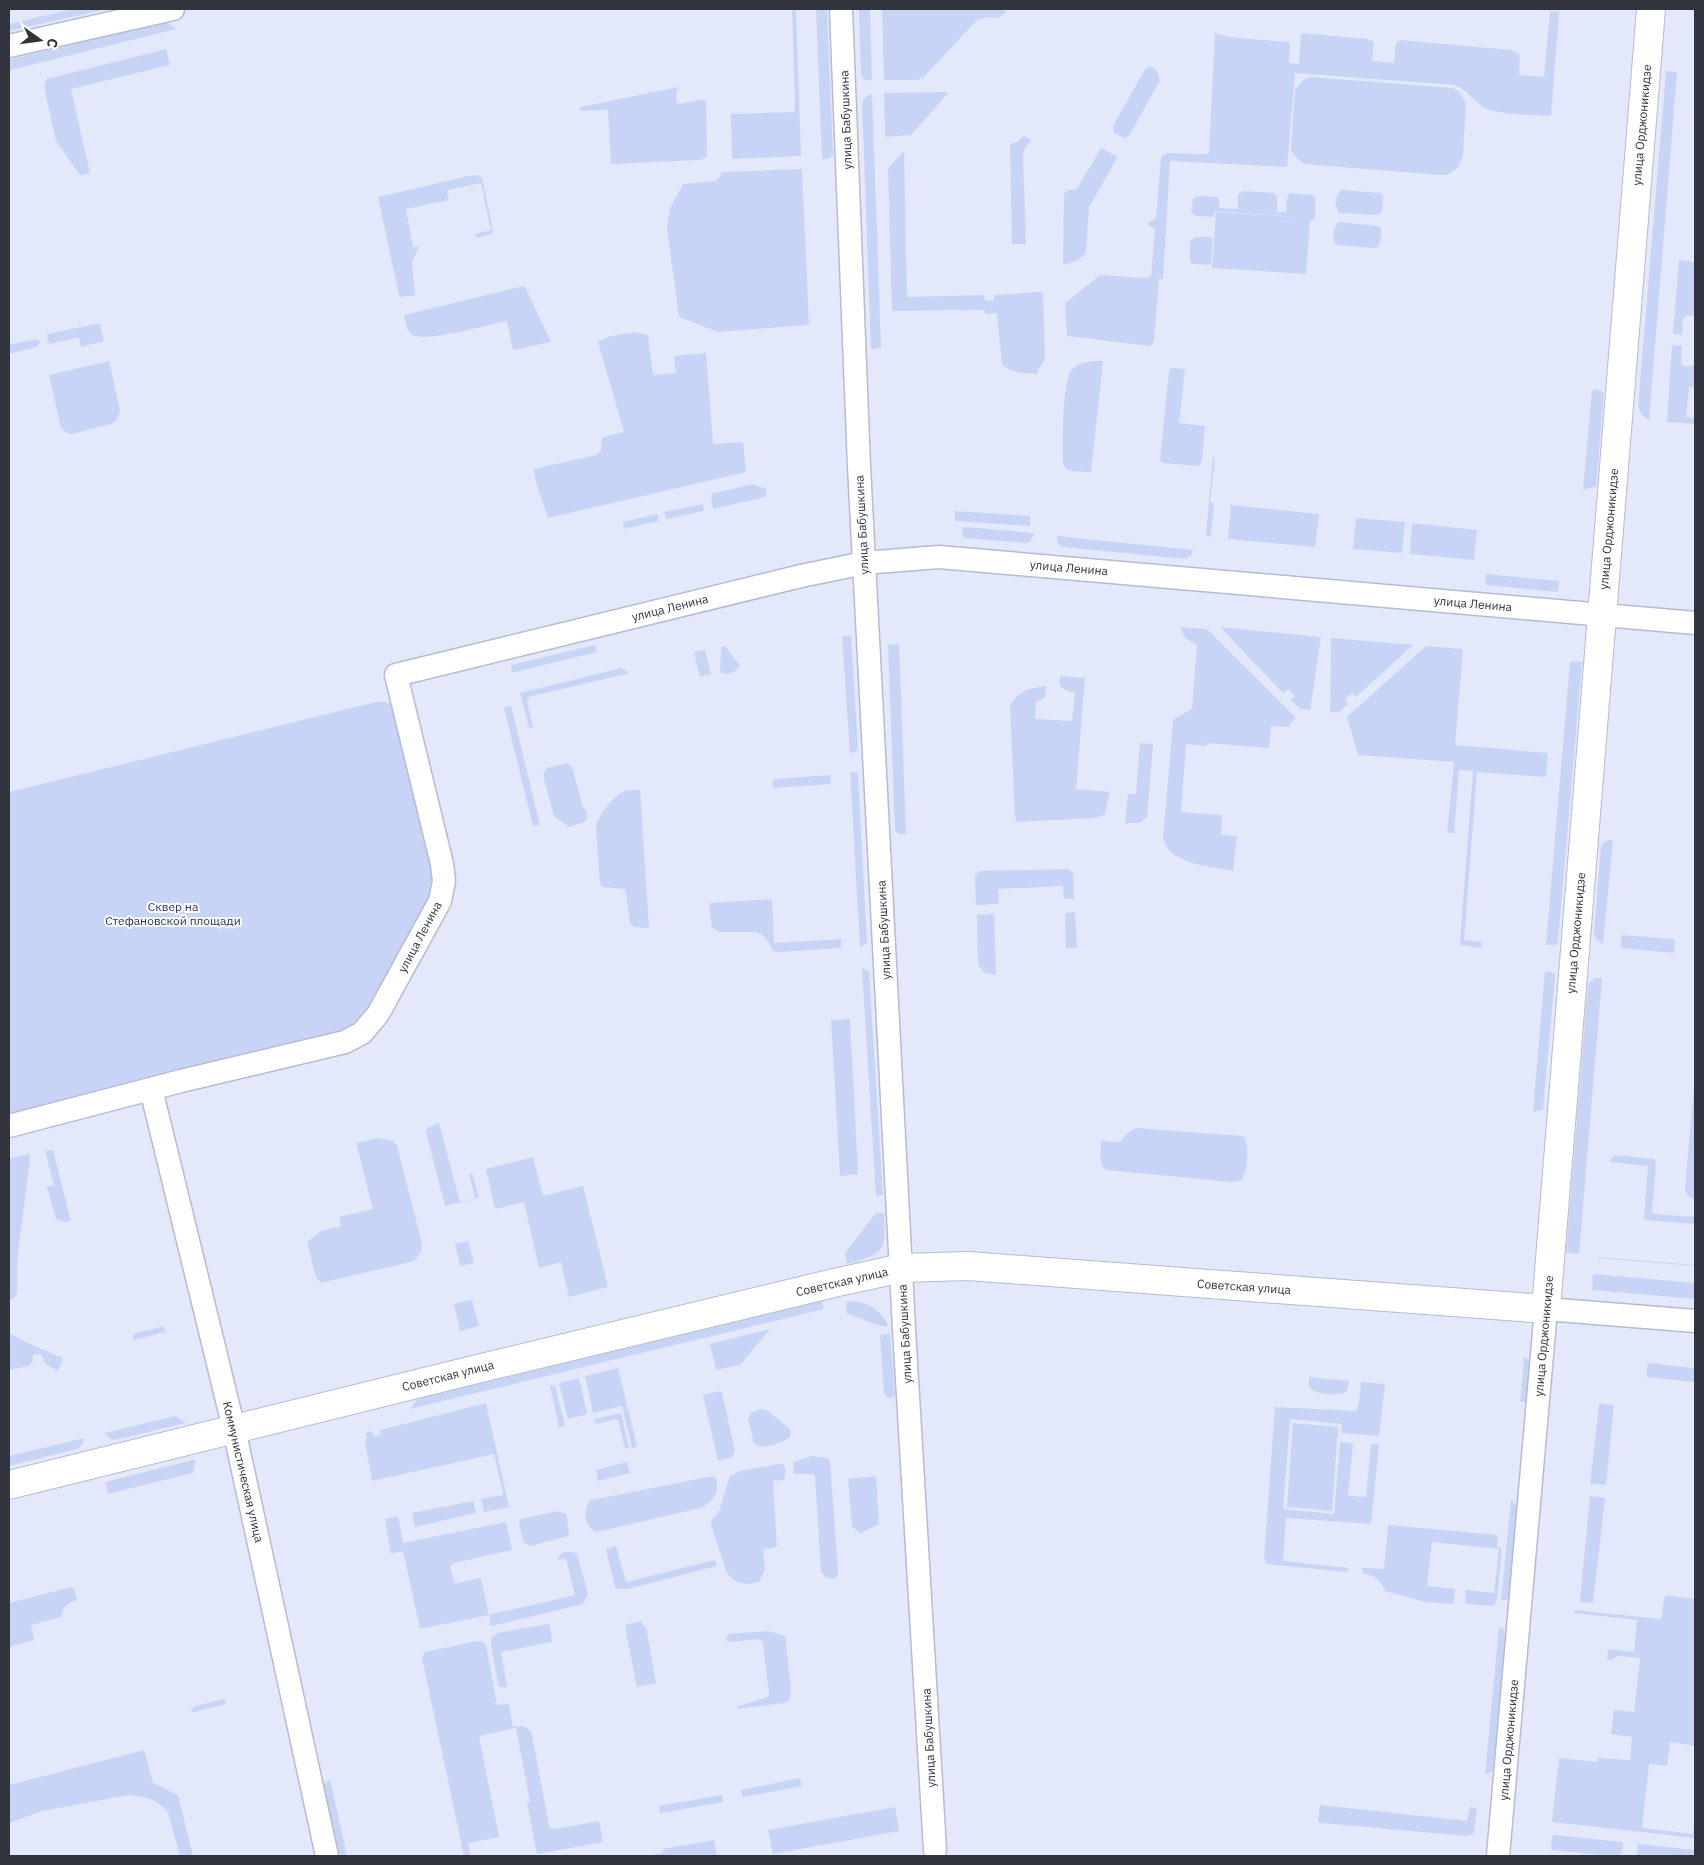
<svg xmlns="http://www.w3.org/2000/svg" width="1704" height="1865" viewBox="0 0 1704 1865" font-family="'IBM Plex Sans',sans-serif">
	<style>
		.green { fill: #c8d4f6 }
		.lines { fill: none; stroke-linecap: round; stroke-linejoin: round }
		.minor-casing { stroke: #b4bcd1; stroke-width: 25 }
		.major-casing { stroke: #b4bcd1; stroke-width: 30 }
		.minor { stroke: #fff; stroke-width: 22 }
		.major { stroke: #fff; stroke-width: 28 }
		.labels { text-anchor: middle; stroke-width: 4; stroke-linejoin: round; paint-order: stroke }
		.street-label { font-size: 12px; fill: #31343d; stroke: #fff }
		.park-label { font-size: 12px; fill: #253363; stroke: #fff }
	</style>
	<rect width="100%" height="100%" fill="#e3e9fb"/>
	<g class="green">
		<polygon points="73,9 107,9 9,31 9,24"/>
		<polygon points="792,9 796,9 801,156 732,159 731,114 795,112"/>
		<polygon points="816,9 827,9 833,156 828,159 822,159"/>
		<polygon points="859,9 870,9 872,81 863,79 861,76"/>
		<polygon points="882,9 1002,9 1006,12 999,18 986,17 977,20 924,77 917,80 884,80"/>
		<path d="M1550,11L1559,12L1551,116C1535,115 1498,115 1485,108C1473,101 1467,89 1454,85L1295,73L1287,167L1170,161L1163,279H1159L1154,341L1150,346L1067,336L1065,303L1100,275L1146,278L1151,276L1155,229L1147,224L1156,218L1161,157L1167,153L1209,154L1215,33L1229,37L1287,42L1290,44L1289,63L1299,64L1301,33L1368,39L1374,42L1372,61L1394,63L1396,43L1400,40L1511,50L1519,54L1520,59L1519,75L1544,77Z"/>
		<polygon points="164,22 170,24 176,29 10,70 9,60"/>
		<polygon points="166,49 170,65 71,89 90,173 80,175 56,141 44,87 46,79"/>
		<polygon points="1149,67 1156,69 1160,80 1129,136 1124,138 1114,133 1113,126 1144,71"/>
		<polygon points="1666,71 1677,72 1649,420 1642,415 1638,407"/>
		<polygon points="1310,77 1453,88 1459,92 1466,103 1463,155 1458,168 1446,175 1439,175 1304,164 1294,155 1291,149 1295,90 1304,80"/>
		<polygon points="678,87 680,89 677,89 676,100 679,104 700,100 706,101 707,157 700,160 611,164 608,110 579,111 581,107"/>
		<polygon points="949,92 911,135 885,137 884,93"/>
		<polygon points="872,94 881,348 871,349 862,103 865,97"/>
		<polygon points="1024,136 1031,140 1025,148 1023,154 1026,244 1012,244 1010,144 1017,142"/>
		<polygon points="1101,148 1116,156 1117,158 1089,207 1086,252 1080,259 1065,265 1063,261 1064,194 1068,190 1077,189"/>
		<path d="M904,151L907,297L984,295L985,301L994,300V295L1039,292L1043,294L1045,358L1042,365L1038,369V374C1025,373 1011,374 1002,364L997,313L985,314V310L892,311L888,168Z"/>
		<polygon points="802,169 809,325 718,332 679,317 667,228 670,208 683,184 716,181 723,172"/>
		<polygon points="473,175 477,175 482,178 493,231 491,234 478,238 474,234 491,230 481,183 447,190 449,200 406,209 413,247 419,246 412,262 415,295 402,297 399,295 378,197"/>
		<path d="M1341,190L1380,193L1383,196L1382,211L1380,214L1376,215L1339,213C1334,205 1335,196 1341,190Z"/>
		<polygon points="1243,191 1274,193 1277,196 1277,212 1286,212 1287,198 1290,193 1312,195 1315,197 1315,218 1310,221 1306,274 1212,268 1216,212 1310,218 1215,211 1214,217 1196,216 1191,213 1193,199 1197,196 1217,197 1219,199 1219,208 1238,209 1238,195"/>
		<path d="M1339,222L1378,226L1381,228C1381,236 1382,246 1374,248L1337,245C1331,239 1333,228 1339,222Z"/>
		<polygon points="1195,237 1213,237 1211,265 1193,264 1190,261 1190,242"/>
		<polygon points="1679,260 1695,262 1695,316 1687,315 1683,319 1682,335 1673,334"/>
		<path d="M523,286L525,287L551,342L513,350L507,321C490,324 426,343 413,335C406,331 406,323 404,315Z"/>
		<polygon points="100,323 104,341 81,347 79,337 50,344 48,341 47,334"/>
		<path d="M635,332L648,335L653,375L676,373L674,356L706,353L713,444L743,442L746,472L548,518C545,508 533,477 534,469L596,455L601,450V440L603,437L624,432L598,342L608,337Z"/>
		<polygon points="36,339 40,342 37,347 9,354 9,345"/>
		<polygon points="1672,345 1682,346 1681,358 1682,365 1689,367 1695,364 1695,387 1689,387 1686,417 1695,418 1695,424 1667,422"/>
		<polygon points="109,361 120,411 116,421 111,424 72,434 67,433 61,428 49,375"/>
		<path d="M1103,361L1091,472L1070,471L1065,468L1063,462C1063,444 1061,381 1073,368C1080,361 1093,361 1103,361Z"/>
		<polygon points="1172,368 1185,369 1179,423 1205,426 1202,461 1199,466 1162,463 1160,460 1169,371"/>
		<polygon points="1594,389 1604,392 1596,486 1583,490 1592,391"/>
		<polygon points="1213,458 1215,458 1210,503 1214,503 1211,534 1210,537 1208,537 1206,535"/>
		<polygon points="753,484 767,489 765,497 713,509 711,494"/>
		<polygon points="703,504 704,511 666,519 664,512"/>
		<polygon points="1231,505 1319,514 1315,547 1228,539"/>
		<polygon points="955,511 1030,516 1030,526 955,521"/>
		<polygon points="657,514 659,521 624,529 623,522"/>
		<polygon points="1356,518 1405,522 1402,553 1353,549"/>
		<polygon points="1412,523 1477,530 1474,560 1410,554"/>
		<polygon points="966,527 1034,533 1030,542 1027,543 964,538 961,532 963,528"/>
		<polygon points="1057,536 1193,550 1191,556 1186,559 1063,547 1058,544"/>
		<polygon points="1486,574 1559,581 1558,592 1487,585 1485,581"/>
		<path d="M1180,627L1207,629L1295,717L1289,727L1271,726L1269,748L1207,743L1206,746L1186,744L1181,812L1222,815L1221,835L1237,836L1233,871C1215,867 1182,865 1169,850C1167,847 1165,843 1163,839L1173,722L1175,718L1192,709L1197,645L1185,638Z"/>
		<polygon points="1220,627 1321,637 1310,710 1301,709 1291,700 1295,696 1288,689 1283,693"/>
		<polygon points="842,636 851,636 858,749 856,752 850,753"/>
		<polygon points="1331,638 1413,645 1356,697 1352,693 1345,700 1348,704 1338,713 1330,712"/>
		<polygon points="899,644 906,834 899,834 895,830 888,645"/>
		<polygon points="595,645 597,652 511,673 512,665"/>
		<path d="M725,646L740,666C736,672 727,676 720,672L721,647Z"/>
		<polygon points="1426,646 1463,649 1455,745 1548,753 1546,777 1477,772 1464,940 1482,942 1481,948 1461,945 1460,941 1473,771 1459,770 1454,833 1447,833 1454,762 1358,755 1347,717"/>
		<polygon points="705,650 711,674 700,677 694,652"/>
		<polygon points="1572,661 1582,662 1558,941 1556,945 1546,945 1570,662"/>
		<polygon points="621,668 629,673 529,697 527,702 533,727 529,728 520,693"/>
		<path d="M1061,676L1085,678L1076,789L1110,792L1105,814L1096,818L1017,822L1015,816L1010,706C1016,691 1031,688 1046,686L1045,698L1036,702L1035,719L1072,721L1075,693C1065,691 1056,688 1061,676Z"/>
		<polygon points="376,702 387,702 395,707 436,864 433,896 367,1013 351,1029 9,1118 9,792"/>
		<polygon points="511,706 540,825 533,826 504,708"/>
		<polygon points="1140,743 1153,744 1147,817 1139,823 1125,823 1128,794 1136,794"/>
		<polygon points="567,763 572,767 583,808 587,811 587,819 584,822 569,827 554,816 543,775 547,768"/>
		<polygon points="850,771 857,773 858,775 867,943 860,947"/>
		<polygon points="830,775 831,784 773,788 773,779"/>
		<path d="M640,790L649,928L634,927L630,923L626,892L624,889L602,887L600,883L596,829C595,819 614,795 624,791C629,790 635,790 640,790Z"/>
		<polygon points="1608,840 1613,840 1603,944 1596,939 1594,933 1601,845"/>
		<polygon points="1068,869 1073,873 1074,899 1064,899 1063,886 998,889 999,904 976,905 975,876 979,871"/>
		<polygon points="772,899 774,943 841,939 841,948 778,952 773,951 767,939 761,934 755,932 718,932 712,927 709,903"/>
		<polygon points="1075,912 1077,948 1066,948 1065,913"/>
		<polygon points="994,914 996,975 985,973 978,965 977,915"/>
		<polygon points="1621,935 1675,939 1674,953 1621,948"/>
		<polygon points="862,969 869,971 883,1195 876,1196"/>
		<polygon points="1545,971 1554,973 1555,976 1543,1109 1539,1111 1533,1111"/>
		<polygon points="1595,978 1602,978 1579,1254 1566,1253 1588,984"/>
		<polygon points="850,1019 858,1174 840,1176 831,1020"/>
		<path d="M1695,1074V1199C1690,1198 1687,1196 1685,1190Z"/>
		<polygon points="439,1123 460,1202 475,1198 469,1174 472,1173 479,1198 445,1206 426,1132 427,1128"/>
		<path d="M1136,1128L1243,1136C1250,1143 1248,1174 1240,1181L1232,1182L1106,1170C1098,1163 1101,1151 1101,1141L1120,1142L1126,1134Z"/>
		<polygon points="379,1138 393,1141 397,1146 422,1244 421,1252 414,1261 321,1283 316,1277 307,1242 321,1231 341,1226 339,1217 373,1209 356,1143"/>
		<polygon points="53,1150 71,1221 64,1222 56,1219 47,1187 54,1185 45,1151"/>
		<polygon points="29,1154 30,1159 17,1261 17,1293 14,1298 9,1299 9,1159"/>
		<polygon points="1614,1155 1654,1159 1656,1163 1652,1212 1655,1214 1695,1217 1695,1224 1644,1220 1648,1166 1609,1162"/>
		<polygon points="533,1157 543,1196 583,1186 608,1287 569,1297 561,1262 539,1268 524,1202 495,1209 486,1169"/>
		<path d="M876,1213H884C886,1252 885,1253 847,1264L845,1253Z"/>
		<polygon points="468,1241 474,1263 460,1266 455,1244"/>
		<polygon points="1598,1257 1695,1265 1695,1266 1598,1258"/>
		<polygon points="1593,1274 1695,1283 1695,1299 1592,1290"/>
		<polygon points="472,1300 479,1326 460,1331 454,1304"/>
		<polygon points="822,1301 824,1309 410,1409 417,1400 432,1394"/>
		<path d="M847,1301C865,1302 881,1307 888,1326H880L846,1313Z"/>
		<polygon points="164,1326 165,1332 134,1340 133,1334"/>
		<polygon points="770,1329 740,1365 716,1370 710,1344"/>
		<polygon points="9,1333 30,1344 63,1358 58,1371 45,1364 41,1354 33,1355 33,1361 28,1366 9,1370"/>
		<polygon points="890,1334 895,1395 891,1399 887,1398 884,1393 880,1335"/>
		<polygon points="1524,1357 1529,1360 1526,1402 1520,1402"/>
		<polygon points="1648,1363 1695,1368 1695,1382 1646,1377"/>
		<polygon points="618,1368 637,1446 632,1448 622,1406 593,1413 585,1376"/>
		<path d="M1309,1377L1349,1381L1347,1391C1340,1397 1314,1395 1309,1387Z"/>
		<polygon points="579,1378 587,1413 584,1415 568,1419 559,1383"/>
		<polygon points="1361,1382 1385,1384 1379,1436 1341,1433 1342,1424 1290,1419 1283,1509 1334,1514 1340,1442 1353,1443 1348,1496 1366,1497 1371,1444 1379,1444 1371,1524 1286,1518 1283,1561 1348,1568 1349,1570 1346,1572 1267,1564 1264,1558 1275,1407 1356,1411 1359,1403"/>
		<polygon points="555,1385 565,1426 559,1427 550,1386"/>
		<polygon points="720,1391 722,1392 735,1451 732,1457 718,1461 703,1395"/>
		<polygon points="486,1403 509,1507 484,1512 481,1499 502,1495 503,1493 494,1454 372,1481 365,1442 367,1441 366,1433 372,1431 374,1436 381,1435 380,1430"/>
		<polygon points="1599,1404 1614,1405 1606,1485 1590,1484"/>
		<path d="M761,1409L768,1411L791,1430L790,1437C781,1444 771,1446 760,1447L754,1443L748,1419L752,1412Z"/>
		<polygon points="621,1413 629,1448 625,1449 618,1419 596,1424 594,1419"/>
		<polygon points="176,1416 186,1423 114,1440 110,1439 105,1433"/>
		<polygon points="1293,1423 1338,1427 1332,1511 1287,1507"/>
		<polygon points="85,1438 80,1448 9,1466 9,1456"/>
		<polygon points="812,1456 828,1458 830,1462 838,1571 838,1576 832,1579 826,1577 821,1572 815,1476 813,1474 794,1474 793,1462"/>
		<polygon points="196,1459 193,1473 108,1494 105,1482"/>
		<polygon points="627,1462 630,1473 598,1481 596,1470"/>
		<path d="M778,1464H783L786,1470L784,1480L773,1481L777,1547L763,1549L765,1569L759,1582C745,1586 733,1584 726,1571L711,1524L712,1519L718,1514L730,1476L740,1471Z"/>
		<polygon points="876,1476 879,1524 861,1533 852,1527 848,1479"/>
		<path d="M708,1477H715C721,1492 714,1502 700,1508L597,1532C585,1528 581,1508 592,1500Z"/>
		<polygon points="1590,1496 1605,1498 1593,1603 1581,1602 1580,1599"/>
		<polygon points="1511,1500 1517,1506 1509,1599 1501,1601"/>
		<polygon points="473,1501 476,1513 415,1527 412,1513"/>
		<polygon points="558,1511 566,1514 569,1531 568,1536 530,1546 524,1543 519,1524 521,1519"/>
		<path d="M398,1516L403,1543L506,1522L512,1550L454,1563L450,1566L454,1583H457L481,1578L489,1615L575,1595L566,1559L559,1560L558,1558C562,1550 570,1551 577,1554L588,1594L583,1604L492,1626L490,1624L489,1615L420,1629L403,1551L391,1554L385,1519Z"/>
		<path d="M1388,1525L1498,1535L1497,1546L1502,1549L1497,1598L1494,1606L1466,1604L1465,1603L1466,1590L1494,1593L1499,1549L1432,1542L1427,1586L1455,1589L1454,1601L1452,1604L1425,1602L1385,1591C1380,1579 1375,1575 1363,1574L1362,1568H1365L1384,1569Z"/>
		<polygon points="616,1546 626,1582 714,1560 715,1560 717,1566 628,1589 617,1589 615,1587 606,1549"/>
		<path d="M71,1587L74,1589L77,1600C67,1603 62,1608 61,1617L31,1625L34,1640L9,1647V1603Z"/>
		<polygon points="1665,1595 1695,1599 1695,1746 1670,1742 1667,1766 1649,1764 1642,1828 1693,1834 1695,1818 1695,1838 1552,1822 1559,1758 1597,1762 1598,1758 1630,1760 1632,1737 1611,1734 1614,1710 1634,1712 1640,1658 1617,1656 1612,1660 1607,1660 1608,1649 1634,1652 1637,1620 1574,1613 1574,1610 1661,1619"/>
		<polygon points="642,1621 643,1626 646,1627 656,1683 637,1687 625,1627 628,1624"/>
		<polygon points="547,1624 550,1625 552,1642 501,1652 507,1687 500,1687 498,1684 491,1644 492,1637 498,1633"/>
		<polygon points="1499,1627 1503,1629 1505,1634 1493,1771 1485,1775"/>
		<polygon points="768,1631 785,1636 791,1689 789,1700 784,1703 736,1709 739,1706 768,1697 769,1693 763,1644 760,1639 731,1642 727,1641 726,1638 729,1634"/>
		<polygon points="477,1641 482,1641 486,1645 497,1705 506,1704 509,1705 513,1727 523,1726 531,1731 549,1825 551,1828 556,1829 599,1821 603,1842 537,1854 527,1803 530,1802 516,1728 479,1736 499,1837 468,1843 471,1856 464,1856 422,1658 425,1652"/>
		<polygon points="224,1699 226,1700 225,1704 195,1712 192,1712 191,1710 195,1706"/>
		<path d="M144,1750L153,1783L178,1795L193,1856H180L168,1812C158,1800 144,1796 129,1795L42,1811L9,1823V1785Z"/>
		<polygon points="800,1778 802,1786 743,1797 741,1790"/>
		<polygon points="330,1780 347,1856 338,1856 322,1786"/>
		<polygon points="722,1795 723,1802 660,1813 659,1806"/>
		<polygon points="1320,1805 1467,1821 1470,1807 1477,1808 1474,1831 1473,1834 1467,1836 1321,1823 1318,1821"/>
		<polygon points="895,1807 899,1831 773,1854 768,1830"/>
		<polygon points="1554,1835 1623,1842 1622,1852 1618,1856 1611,1856 1552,1850 1551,1849 1552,1836"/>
		<polygon points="714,1840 717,1856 644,1856 663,1853 663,1849"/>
		<polygon points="1638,1844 1694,1850 1694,1856 1637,1856"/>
	</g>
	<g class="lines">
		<g class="minor-casing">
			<g id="minor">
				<polyline points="841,9 859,466 904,1329 935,1850"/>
				<polyline points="9,46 173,9"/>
				<polyline points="151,1089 234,1429 327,1856"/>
				<polyline points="9,1126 181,1081 345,1042 362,1033 378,1014 440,901 444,881 442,864 396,675 801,576 864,563 939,557 1695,623"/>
				<polyline points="1498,1856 1546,1309 1695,1321"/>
			</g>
		</g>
		<g class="major-casing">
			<polyline id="major" points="9,1485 469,1371 834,1283 902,1268 968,1266 1546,1309 1651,9"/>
		</g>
		<use href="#minor" class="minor"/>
		<use href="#major" class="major"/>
	</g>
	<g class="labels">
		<g class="street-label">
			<text transform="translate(846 120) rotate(-92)" y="4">улица Бабушкина</text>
			<text transform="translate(1642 125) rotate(-85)" y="4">улица Орджоникидзе</text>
			<text transform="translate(862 525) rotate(-93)" y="4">улица Бабушкина</text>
			<text transform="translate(1609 529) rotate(-85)" y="4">улица Орджоникидзе</text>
			<text transform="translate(1069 568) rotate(5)" y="4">улица Ленина</text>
			<text transform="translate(1473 604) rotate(5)" y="4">улица Ленина</text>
			<text transform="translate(670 608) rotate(-14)" y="4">улица Ленина</text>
			<text transform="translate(884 930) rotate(-93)" y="4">улица Бабушкина</text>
			<text transform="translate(1576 933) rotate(-85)" y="4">улица Орджоникидзе</text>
			<text transform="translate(420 937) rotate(-62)" y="4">улица Ленина</text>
			<text transform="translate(842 1282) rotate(-13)" y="4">Советская улица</text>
			<text transform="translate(1244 1287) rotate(4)" y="4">Советская улица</text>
			<text transform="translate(905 1334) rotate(-93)" y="4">улица Бабушкина</text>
			<text transform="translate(1544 1336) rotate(-85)" y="4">улица Орджоникидзе</text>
			<text transform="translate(448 1376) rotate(-14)" y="4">Советская улица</text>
			<text transform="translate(243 1472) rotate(77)" y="4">Коммунистическая улица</text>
			<text transform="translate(929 1738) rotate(-93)" y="4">улица Бабушкина</text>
			<text transform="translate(1509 1740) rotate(-85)" y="4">улица Орджоникидзе</text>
		</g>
		<g class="park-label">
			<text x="173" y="911">Сквер на<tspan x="173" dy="14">Стефановской площади</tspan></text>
		</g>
	</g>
	<rect width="1704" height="1865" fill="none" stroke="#31343d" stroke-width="20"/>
	<g transform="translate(40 40) rotate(104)" stroke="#ffffff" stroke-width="4" paint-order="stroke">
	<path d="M0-4L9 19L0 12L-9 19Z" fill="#31343d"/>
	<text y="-8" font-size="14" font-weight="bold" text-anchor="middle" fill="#31343d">С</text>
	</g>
</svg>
